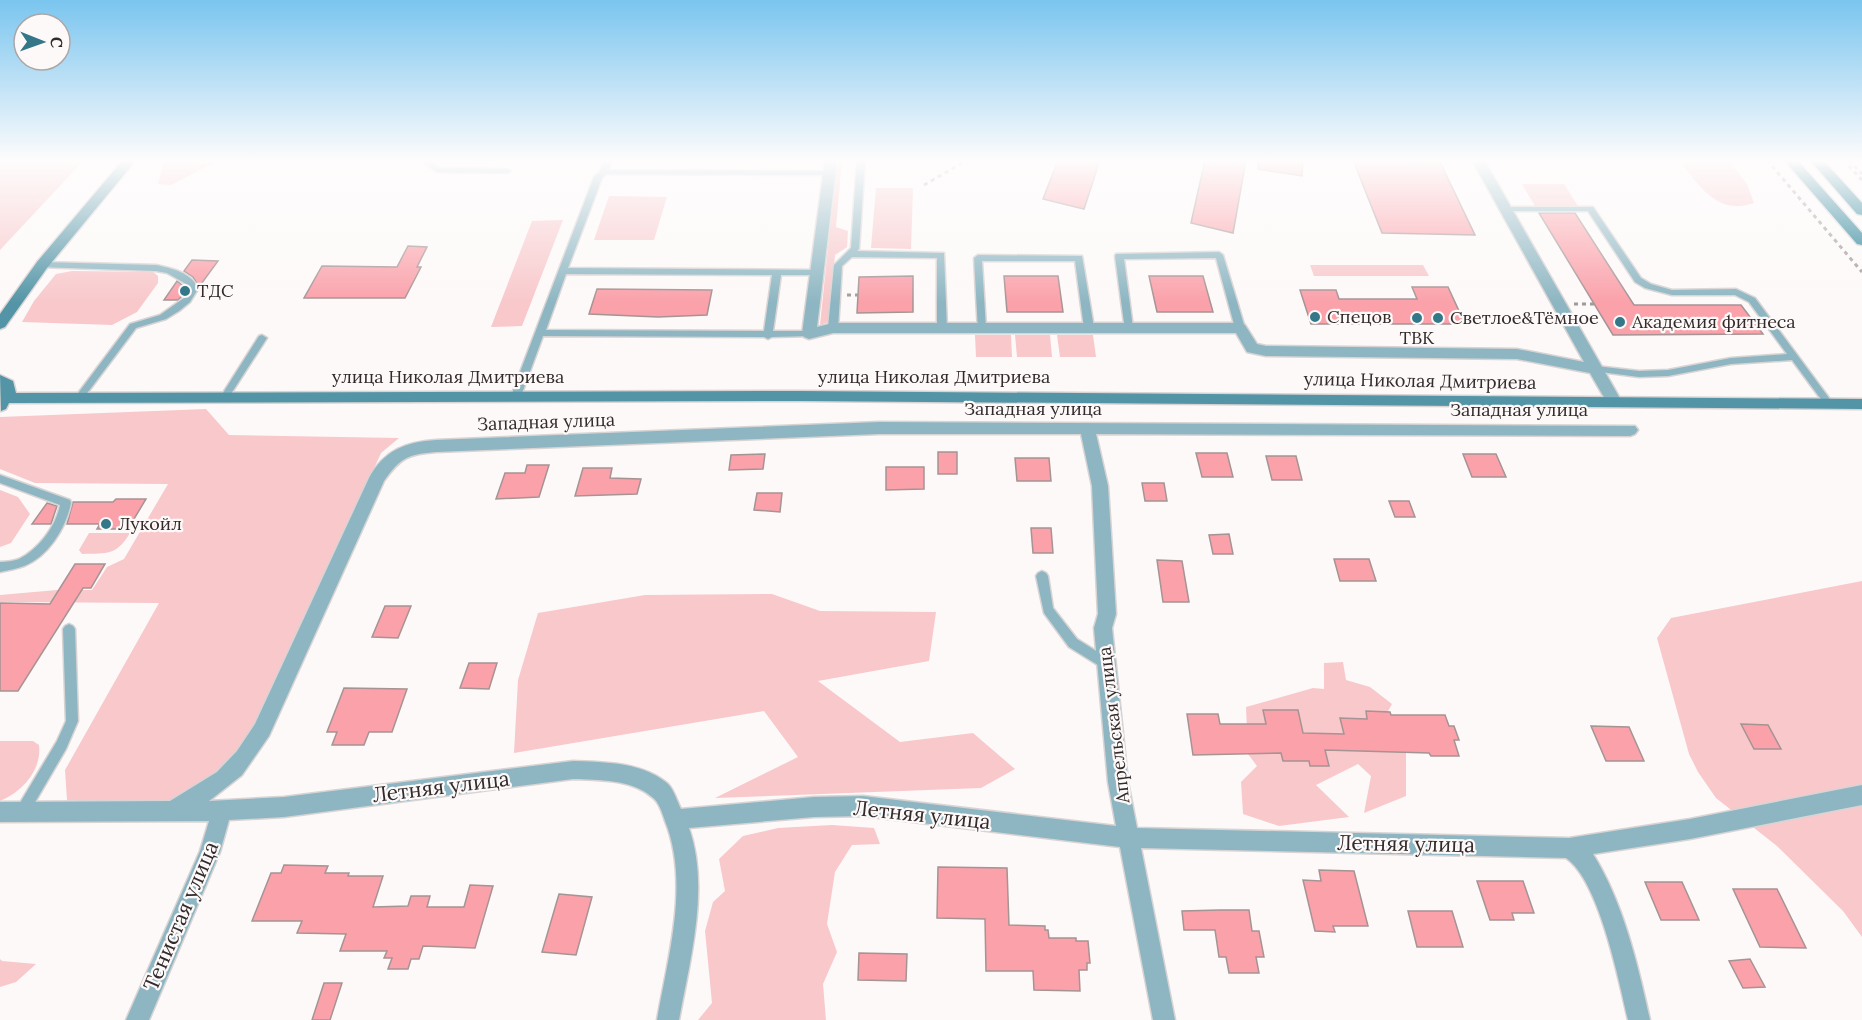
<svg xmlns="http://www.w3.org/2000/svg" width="1862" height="1020" viewBox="0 0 1862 1020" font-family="Lora,serif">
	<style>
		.green { fill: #f8c8cb }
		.building { fill: #faa1aa; stroke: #a69394; stroke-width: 1.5 }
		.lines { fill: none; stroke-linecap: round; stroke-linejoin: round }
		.service-casing { stroke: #d9d4d4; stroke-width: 3 }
		.minor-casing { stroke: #d9d4d4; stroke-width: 3 }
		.secondary-casing { stroke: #d9d4d4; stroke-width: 3 }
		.primary-casing { stroke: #d9d4d4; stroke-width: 3 }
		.path { stroke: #a09a9a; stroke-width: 3; stroke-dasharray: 4 4; stroke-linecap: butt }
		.service { fill: #8db6c2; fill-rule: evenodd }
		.minor { fill: #8db6c2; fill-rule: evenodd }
		.secondary { fill: #5395a6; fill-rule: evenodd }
		.primary { fill: #1c7c92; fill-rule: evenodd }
		.poi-dot { fill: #347788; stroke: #fdf9f9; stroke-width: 2 }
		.labels { text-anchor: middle; stroke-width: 4.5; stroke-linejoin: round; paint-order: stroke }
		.poi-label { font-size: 18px; fill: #332b2b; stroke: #fdf9f9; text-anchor: start }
		.street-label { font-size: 18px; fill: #332b2b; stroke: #fdf9f9 }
		.near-street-label { font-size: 21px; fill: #332b2b; stroke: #fdf9f9 }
	</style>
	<rect width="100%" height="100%" fill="#fdf9f9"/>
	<g class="green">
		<polygon points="0,160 84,160 0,250"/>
		<polygon points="172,160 220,160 171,185 158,184 163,164"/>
		<polygon points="837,160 842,160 836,227 848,231 847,247 835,255 828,322 820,325"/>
		<path d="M1678,160H1728L1747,184L1754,203C1716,216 1700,185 1678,160Z"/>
		<polygon points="1522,184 1564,184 1578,206 1535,206"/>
		<polygon points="876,188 913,188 911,249 871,248"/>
		<polygon points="609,196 667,197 654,240 594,240"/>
		<polygon points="563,220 522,326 491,327 532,221"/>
		<polygon points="1310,265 1423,265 1429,276 1314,276"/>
		<polygon points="72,271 153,272 158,276 158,283 137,312 112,325 22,322 34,301 56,274"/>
		<polygon points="975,335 1011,335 1012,357 976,357"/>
		<polygon points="1015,335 1050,335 1052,357 1017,357"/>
		<polygon points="1057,335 1093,335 1096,357 1060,357"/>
		<polygon points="206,409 229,435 399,438 381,453 292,651 259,720 237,756 210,784 176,801 67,800 65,770 159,603 0,602 0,595 57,590 92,590 107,567 124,559 168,484 35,483 0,469 0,417"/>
		<polygon points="0,490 18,497 30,514 11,543 0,547"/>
		<path d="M89,533H130C116,556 108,553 82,554L79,550Z"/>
		<polygon points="1862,581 1862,937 1843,911 1777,846 1716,798 1698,772 1689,754 1657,638 1671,618"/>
		<polygon points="772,594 820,611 936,612 929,661 818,681 900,742 973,733 1015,769 981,788 715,798 798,757 764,711 514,753 518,680 538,613 645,595"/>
		<polygon points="1343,662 1346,680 1370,687 1392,704 1378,729 1406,752 1406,796 1364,813 1371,776 1358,764 1316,785 1349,817 1279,826 1243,814 1241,782 1257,766 1248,754 1246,707 1313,688 1324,689 1324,663"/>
		<path d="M0,741H33L39,745C42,770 22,792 0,801Z"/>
		<polygon points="832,825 874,828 880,844 852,845 835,872 827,924 837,952 823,984 826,1020 698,1020 712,1003 705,931 713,902 725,891 719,859 743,836 778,828"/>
		<polygon points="0,959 2,961 36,964 16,982 0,987"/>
	</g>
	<g class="building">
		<polygon points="1058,160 1100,160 1084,209 1043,199"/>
		<polygon points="1205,160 1246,160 1233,233 1191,223"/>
		<polygon points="1258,160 1303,160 1302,176 1258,169"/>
		<polygon points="1353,160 1440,162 1475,235 1382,233"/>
		<polygon points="1539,213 1575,213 1634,305 1741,305 1763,334 1613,335"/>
		<polygon points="408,246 427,247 417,267 421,267 405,298 304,298 322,266 397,267"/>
		<polygon points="192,260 218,261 199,287 193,277 184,271"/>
		<polygon points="913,276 913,312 857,313 859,277"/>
		<polygon points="1004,276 1058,276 1063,312 1007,312"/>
		<polygon points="1149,276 1203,276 1213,312 1157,312"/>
		<polygon points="177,281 187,289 182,296 178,300 164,300"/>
		<polygon points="1412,287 1448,287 1465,324 1311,324 1300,290 1336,290 1339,299 1417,299"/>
		<polygon points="597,289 712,290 707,315 658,317 589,314"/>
		<rect x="938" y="452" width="19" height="22"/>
		<polygon points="1196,453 1227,453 1233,477 1202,477"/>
		<polygon points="765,454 763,469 729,470 731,455"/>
		<polygon points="1463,454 1496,454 1506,477 1472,477"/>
		<polygon points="1266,456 1296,456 1302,480 1272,480"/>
		<polygon points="1015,458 1049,458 1051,481 1017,481"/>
		<polygon points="527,465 549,465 539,497 496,499 505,473 525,473"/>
		<polygon points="886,467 924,467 924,489 886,490"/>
		<polygon points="583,468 612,468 610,478 641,479 637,494 575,496"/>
		<polygon points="1142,483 1164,483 1167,501 1145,501"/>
		<polygon points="757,493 782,493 780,512 754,510"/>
		<polygon points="116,499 146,499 128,529 97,529 100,524 67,524 73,502 113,502"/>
		<polygon points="1389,501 1409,501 1415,517 1395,517"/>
		<polygon points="47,503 57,506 51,524 32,524"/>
		<polygon points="1031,528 1051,528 1053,553 1033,553"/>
		<polygon points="1229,534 1233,554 1213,554 1209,535"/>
		<polygon points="1334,559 1369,559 1376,581 1340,581"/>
		<polygon points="1157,560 1182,561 1189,602 1163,602"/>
		<polygon points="75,564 105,564 91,588 83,588 18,691 0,691 0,603 50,604"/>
		<polygon points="385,606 411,606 398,638 372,637"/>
		<polygon points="469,663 497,663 489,689 460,688"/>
		<polygon points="344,688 407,689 392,732 369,732 364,745 332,745 337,732 327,732"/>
		<polygon points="1263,710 1298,710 1303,733 1344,734 1340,718 1367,719 1366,711 1390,712 1391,715 1445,715 1449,726 1454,726 1459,740 1454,740 1459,756 1431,756 1429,753 1325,750 1329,766 1310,766 1309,761 1283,761 1281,753 1193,755 1187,714 1218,714 1220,724 1266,724"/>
		<polygon points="1741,724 1768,725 1781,749 1754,749"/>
		<polygon points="1591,726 1629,727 1644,761 1606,761"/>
		<polygon points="284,865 328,866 325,873 349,873 348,876 383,876 373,907 408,906 411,896 430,896 427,907 464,907 470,885 493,886 475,948 423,946 419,959 411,959 408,969 388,969 392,958 384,958 387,951 340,951 346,934 297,933 302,921 252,921 271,873 281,873"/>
		<polygon points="938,867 1007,868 1009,925 1045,926 1045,930 1048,930 1049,938 1076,938 1076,941 1088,941 1090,963 1087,963 1087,970 1079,970 1080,991 1034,990 1033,971 986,971 985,919 937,918"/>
		<polygon points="1319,870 1354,871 1368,926 1333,926 1335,932 1315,931 1303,880 1321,881"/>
		<polygon points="1477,881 1523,881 1534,913 1512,913 1514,920 1490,920"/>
		<polygon points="1645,882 1682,882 1699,920 1661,920"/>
		<polygon points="1733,889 1777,889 1806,948 1760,947"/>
		<polygon points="559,894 592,897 576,955 542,952"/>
		<polygon points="1220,910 1249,910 1252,931 1259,931 1264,957 1256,957 1259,973 1229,973 1226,957 1219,957 1215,930 1184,930 1182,911"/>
		<polygon points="1408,911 1452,911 1463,947 1417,947"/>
		<polygon points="859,953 907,954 906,981 858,980"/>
		<polygon points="1750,959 1765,987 1743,988 1729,961"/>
		<polygon points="324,983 342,983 330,1020 312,1020"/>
	</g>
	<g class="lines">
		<g class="service-casing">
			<g id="service">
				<polygon points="420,160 429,160 439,168 507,169 511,171 507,173 437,172"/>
				<path d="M604,160H612L609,170L832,171L833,173L829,175L606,174L602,178L568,268L819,270V274L816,275H781L773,331H809L814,334L812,336L772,337L768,339L764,337L543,336L521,396L516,399L513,398L511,396L594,177L600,171ZM566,274L772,275L764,331L546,330Z"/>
				<polygon points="857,160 865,160 859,249 857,251 944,253 947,329 945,331 939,331 937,329 937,258 852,257 842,266 838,328 833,331 828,328 834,265 851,248"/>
				<polygon points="1502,207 1593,207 1641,278 1651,284 1672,290 1736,289 1755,298 1832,402 1834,404 1832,406 1826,406 1792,360 1731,364 1668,376 1639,377 1593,371 1591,369 1593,367 1596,366 1639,371 1668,370 1731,358 1787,354 1749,302 1735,295 1672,295 1645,288 1635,282 1588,211 1502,211"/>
				<polygon points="1219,252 1223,255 1245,328 1243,330 1240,331 1235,328 1216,258 1124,259 1133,328 1128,331 1125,330 1115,256 1116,254"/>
				<polygon points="978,255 1082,256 1094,328 1092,330 1089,331 1084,328 1075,261 982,261 986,329 984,331 978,331 974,258"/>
				<path d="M42,262L156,265C171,268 193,273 198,289L190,302L179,311L166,319L136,328L82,400L79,401L74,398L76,396L130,324L160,315L184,298L190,289L188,285L167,273L156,271L39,267L38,265Z"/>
				<polygon points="262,335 267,338 227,400 221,400 219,398 221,396 259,336"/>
				<path d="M0,475L70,500L71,503C66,528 48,557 24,566C16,569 8,570 0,572V562C6,562 14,561 19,559C39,549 56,526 60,505L0,483Z"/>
				<polygon points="1042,571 1046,573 1048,576 1053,608 1077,639 1109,659 1111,663 1109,667 1105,668 1101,667 1069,647 1044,613 1036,576 1038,573"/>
				<polygon points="69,624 73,626 75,629 78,721 66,749 27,816 22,818 17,816 16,812 17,808 57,741 66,721 63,629 65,626"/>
			</g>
		</g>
		<g class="minor-casing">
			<g id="minor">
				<polygon points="825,160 837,160 817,327 833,323 1240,323 1245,325 1257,344 1266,346 1517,349 1584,362 1472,160 1484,160 1622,402 1619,406 1609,406 1590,373 1517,359 1266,356 1247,352 1236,333 833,333 809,339 804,337 802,334"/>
				<path d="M879,422L1635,426L1638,430L1635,434L1630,436L1096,434L1108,486L1116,614L1112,628L1128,782L1137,828L1569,838L1690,819L1862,785V805L1690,839L1593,854C1623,902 1638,965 1650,1020H1628C1619,981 1599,880 1566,858L1141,848L1175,1020H1153L1120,847L863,816L814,817L689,828C710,888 690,959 679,1020H657C668,957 690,883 665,821C662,812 659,802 652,797C631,779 599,780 573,779L284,817L229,820L220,852L149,1020H126L200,851L209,821L0,822V802L170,801L217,772L237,751L255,724L369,478C384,450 406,442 436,440ZM879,434H1081L1092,486L1098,614L1094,628L1108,782L1116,826L863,796L814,797L681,809C677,801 674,790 668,784C643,762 604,762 573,761L284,797L209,801L242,775L269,736L384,481C400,458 408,454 436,452Z"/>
			</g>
		</g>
		<g class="secondary-casing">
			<g id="secondary">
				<polygon points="123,160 136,160 47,268 5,327 0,329 0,314 37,262"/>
				<polygon points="0,375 13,381 16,393 801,391 1862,399 1862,409 801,401 9,403 6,409 1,411"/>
			</g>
		</g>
		<g class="primary-casing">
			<g id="primary">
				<polygon points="1784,160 1797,160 1862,233 1862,245 1857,244"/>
				<polygon points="1810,160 1823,160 1862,203 1862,215 1857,214"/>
			</g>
		</g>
		<g class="path">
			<polyline points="1767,160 1862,272"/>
			<polyline points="1843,160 1862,180"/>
			<polyline points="1849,160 1862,174"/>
			<polyline points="924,185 967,160"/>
			<polyline points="847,295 858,295"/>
			<polyline points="1574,304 1594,304"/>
		</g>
		<use href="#service" class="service"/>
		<use href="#minor" class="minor"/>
		<use href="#secondary" class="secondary"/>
		<use href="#primary" class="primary"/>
	</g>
	<linearGradient id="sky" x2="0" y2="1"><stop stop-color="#7ac5ef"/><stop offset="0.53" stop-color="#fefcfc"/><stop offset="1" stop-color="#fefcfc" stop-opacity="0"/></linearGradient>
	<rect width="1862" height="303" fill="url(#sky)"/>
	<g class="poi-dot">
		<circle cx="185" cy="291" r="6"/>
		<circle cx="1315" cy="317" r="6"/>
		<circle cx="1417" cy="318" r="6"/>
		<circle cx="1438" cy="318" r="6"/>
		<circle cx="1620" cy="322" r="6"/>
		<circle cx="106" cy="524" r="6"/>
	</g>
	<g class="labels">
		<g class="poi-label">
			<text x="197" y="297">ТДС</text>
			<text x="1327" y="323">Спецов</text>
			<text x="1450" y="324">Светлое&amp;Тёмное</text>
			<text x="1632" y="328">Академия фитнеса</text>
			<text x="1417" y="344" text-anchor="middle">TBK</text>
			<text x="118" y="530">Лукойл</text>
		</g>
		<g class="street-label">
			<text x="448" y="383">улица Николая Дмитриева</text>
			<text x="934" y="383">улица Николая Дмитриева</text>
			<text transform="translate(1420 381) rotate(1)" y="6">улица Николая Дмитриева</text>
			<text x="1033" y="415">Западная улица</text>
			<text x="1519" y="416">Западная улица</text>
			<text transform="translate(546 422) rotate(-2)" y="6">Западная улица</text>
			<text transform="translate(1114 725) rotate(-97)" y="6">Апрельская улица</text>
		</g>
		<g class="near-street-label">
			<text transform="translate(441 787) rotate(-7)" y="7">Летняя улица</text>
			<text transform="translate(922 815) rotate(6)" y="7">Летняя улица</text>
			<text transform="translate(1406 844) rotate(1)" y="7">Летняя улица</text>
			<text transform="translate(181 916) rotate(-67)" y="7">Тенистая улица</text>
		</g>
	</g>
	<g transform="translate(42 42) rotate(91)"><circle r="28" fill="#fdf9f9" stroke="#aca7a7" stroke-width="1.5"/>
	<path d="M0-4.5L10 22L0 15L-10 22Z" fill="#347788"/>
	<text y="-9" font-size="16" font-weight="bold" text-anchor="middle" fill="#332b2b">С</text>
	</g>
</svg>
